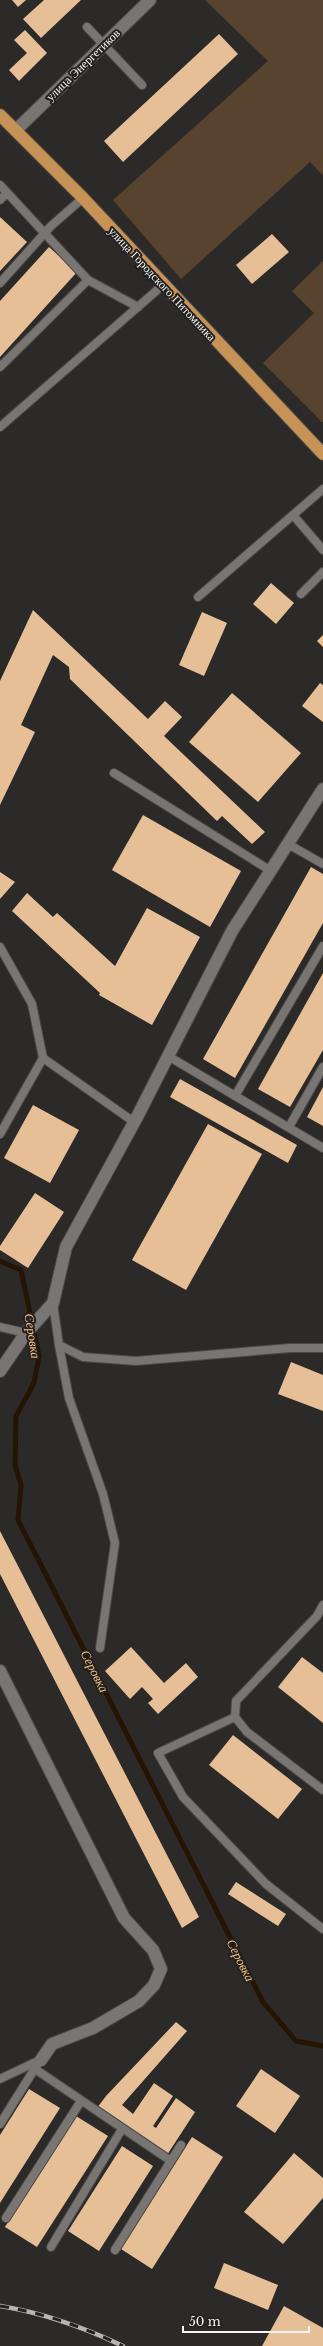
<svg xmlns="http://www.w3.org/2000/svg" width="323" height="2346" viewBox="0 0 323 2346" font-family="'Libre Baskerville',serif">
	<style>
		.green { fill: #58432f }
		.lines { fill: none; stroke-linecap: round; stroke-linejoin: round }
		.stream { stroke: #251402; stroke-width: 5 }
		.building { fill: #e6bf97 }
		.lane-casing { stroke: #4b4947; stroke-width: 10 }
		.street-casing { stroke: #4b4947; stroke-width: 14 }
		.primary-casing { stroke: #4b4947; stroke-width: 14 }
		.lane { stroke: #787573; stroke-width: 8 }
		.street { stroke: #787573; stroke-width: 12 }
		.primary { stroke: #c69256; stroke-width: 12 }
		.rail-casing { stroke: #b7b5b4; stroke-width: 4.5 }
		.rail { stroke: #23211f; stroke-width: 3; stroke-dasharray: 9; stroke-linecap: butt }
		.labels { text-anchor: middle; stroke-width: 4; stroke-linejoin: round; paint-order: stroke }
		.street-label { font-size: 12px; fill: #f6f4f3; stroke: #23211f }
		.water-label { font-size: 13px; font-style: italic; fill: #fcc388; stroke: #23211f }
	</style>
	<rect width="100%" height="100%" fill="#2c2a28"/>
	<g class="green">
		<polygon points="205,0 323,0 323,175 310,162 181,279 113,200 268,61"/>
		<polygon points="323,261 323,422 322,422 263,363 314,313 292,291"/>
	</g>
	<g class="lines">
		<polyline class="stream" points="0,1261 21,1270 39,1356 34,1383 16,1416 15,1465 21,1485 18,1520 263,2002 296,2041 323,2046"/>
	</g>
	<g class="building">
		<polygon points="12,0 26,0 18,7"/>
		<polygon points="44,0 81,0 41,38 23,19"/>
		<polygon points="25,30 47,53 19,81 9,70 27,53 14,40"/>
		<polygon points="219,34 238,54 123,162 104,141"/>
		<polygon points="0,217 27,242 0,271"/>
		<polygon points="272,234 289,252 252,284 236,265"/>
		<polygon points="49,247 77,272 0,357 0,301"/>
		<polygon points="271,583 294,603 276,624 253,604"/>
		<polygon points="33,610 148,719 165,701 182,717 164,736 265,832 252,844 222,816 217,821 70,679 69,667 53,655 21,725 35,732 0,805 0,681"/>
		<polygon points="202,612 227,623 204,676 179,665"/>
		<polygon points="323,635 323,647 317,641"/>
		<polygon points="320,683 323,685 323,722 302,706"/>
		<polygon points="232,693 301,753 258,802 189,742"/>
		<polygon points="143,815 241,871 210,927 112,870"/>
		<polygon points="311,867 323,874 323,923 235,1078 203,1059"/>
		<polygon points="0,872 15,882 0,899"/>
		<polygon points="27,893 53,917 57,913 115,966 147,908 200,937 152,1025 99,995 100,993 12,911"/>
		<polygon points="323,973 323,1050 290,1107 258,1089"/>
		<polygon points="180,1079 297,1145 288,1163 170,1097"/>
		<polygon points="323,1087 323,1126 307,1117"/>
		<polygon points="33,1105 79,1130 50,1183 4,1158"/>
		<polygon points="208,1124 262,1154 186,1290 132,1260"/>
		<polygon points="35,1193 64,1212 28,1268 0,1250 0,1246"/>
		<polygon points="291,1362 323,1375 323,1411 278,1394"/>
		<polygon points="0,1531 199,1917 182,1928 0,1574"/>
		<polygon points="131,1647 164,1683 186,1663 198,1677 158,1714 148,1703 153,1699 142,1687 130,1699 105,1671"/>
		<polygon points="302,1657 323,1673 323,1723 278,1687"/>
		<polygon points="233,1735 302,1789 278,1819 209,1765"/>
		<polygon points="236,1882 286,1914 278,1926 228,1894"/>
		<polygon points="176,2022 187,2031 122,2105 133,2114 154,2083 173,2096 153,2126 156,2128 176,2098 195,2112 167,2155 97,2108 106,2096"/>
		<polygon points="261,2069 300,2096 275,2133 236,2106"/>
		<polygon points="29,2089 60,2108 0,2203 0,2135"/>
		<polygon points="76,2116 108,2136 37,2247 5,2227"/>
		<polygon points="192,2137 223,2157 152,2269 121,2249"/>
		<polygon points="122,2146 153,2166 99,2251 68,2231"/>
		<polygon points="294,2153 323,2178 323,2198 283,2244 244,2212"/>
		<polygon points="224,2263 278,2285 268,2310 214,2288"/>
		<polygon points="284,2306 323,2328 323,2346 262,2346"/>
	</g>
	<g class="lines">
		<g class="lane-casing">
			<g id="lane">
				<polyline points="87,27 142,85"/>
				<polyline points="0,185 88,280"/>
				<polyline points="0,200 7,193"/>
				<polyline points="0,283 51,226 83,198"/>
				<polyline points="0,367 88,280 138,307"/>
				<polyline points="0,427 163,285"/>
				<polyline points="293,515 323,550"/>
				<polyline points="301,594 323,572"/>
				<polyline points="198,597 323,489"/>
				<polyline points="114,773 271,871"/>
				<polyline points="288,844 323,864"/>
				<polyline points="0,947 32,1004 43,1058 0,1134"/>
				<polyline points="168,1056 323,1148"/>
				<polyline points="43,1058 134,1122"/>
				<polyline points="235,1096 323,946"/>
				<polyline points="289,1127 323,1067"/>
				<polyline points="53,1303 59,1345 83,1357 136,1361 290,1348 323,1348"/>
				<polyline points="0,1327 26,1333"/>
				<polyline points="59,1345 69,1398 103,1494 115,1543 100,1648"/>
				<polyline points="323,1605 317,1616 236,1701 235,1717 247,1732 323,1790"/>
				<polyline points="235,1717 158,1753 183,1797 266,1884 323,1929"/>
				<polyline points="35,2069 171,2161"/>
				<polyline points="0,2079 40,2060"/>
				<polyline points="0,2124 37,2065"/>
				<polyline points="6,2218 81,2101"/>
				<polyline points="51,2247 122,2129"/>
				<polyline points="115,2250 181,2145"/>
			</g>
		</g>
		<g class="street-casing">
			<g id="street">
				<polyline points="16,130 150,0"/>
				<polyline points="0,1371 26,1333 53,1303 66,1247 137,1117 232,931 323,789"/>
				<polyline points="0,1671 124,1918 153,1950 161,1969 154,1985 139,2001 93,2028 52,2044 41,2060"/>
			</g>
		</g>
		<g class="primary-casing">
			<polyline id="primary" points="0,115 83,198 323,454"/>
		</g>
		<use href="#lane" class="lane"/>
		<use href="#street" class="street"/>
		<use href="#primary" class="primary"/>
		<g class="rail-casing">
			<path id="rail" d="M0,2306C44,2313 83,2327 123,2346"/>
		</g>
		<use href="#rail" class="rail"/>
	</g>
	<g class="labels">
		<g class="street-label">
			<text transform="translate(83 65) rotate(-44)" y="4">улица Энергетиков</text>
			<text transform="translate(162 284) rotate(47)" y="4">улица Городского Питомника</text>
		</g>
		<g class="water-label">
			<text transform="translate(33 1336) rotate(81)" y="5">Серовка</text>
			<text transform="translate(95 1671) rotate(63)" y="5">Серовка</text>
			<text transform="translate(241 1960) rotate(63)" y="5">Серовка</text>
		</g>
	</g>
	<path d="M183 2326v6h126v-6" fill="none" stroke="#f6f4f3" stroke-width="2"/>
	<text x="189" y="2326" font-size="12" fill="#f6f4f3" stroke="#23211f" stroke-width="3" paint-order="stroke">50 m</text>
</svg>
